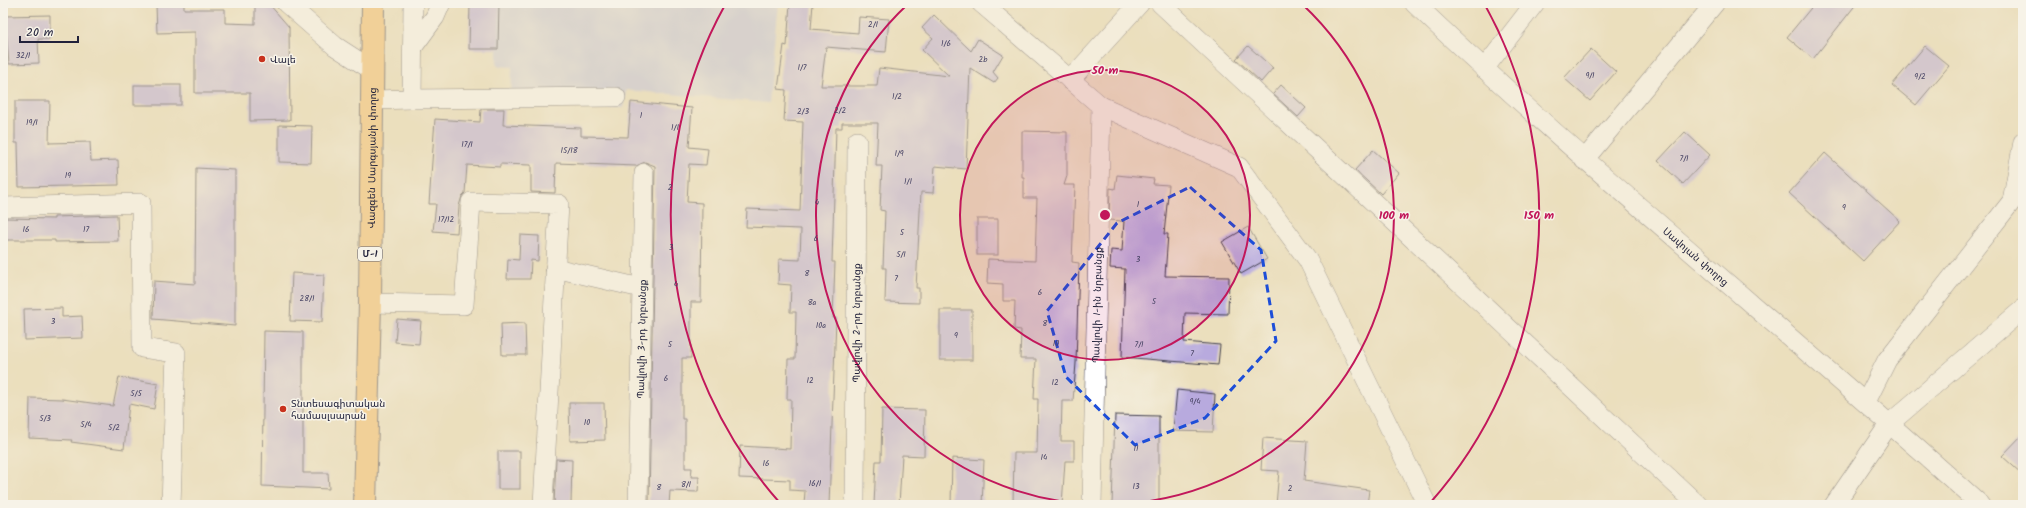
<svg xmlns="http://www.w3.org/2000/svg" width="2026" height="508" viewBox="0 0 2026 508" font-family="Kalam,'Noto Sans Armenian',sans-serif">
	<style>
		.industrial { fill: #c0c2dd }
		.building { fill: #b8aade }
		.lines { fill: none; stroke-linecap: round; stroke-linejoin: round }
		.minor-casing { stroke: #403e4e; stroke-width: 20 }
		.highway-casing { stroke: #403e4e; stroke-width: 24 }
		.minor { stroke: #fff; stroke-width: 19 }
		.highway { stroke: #f8bf6c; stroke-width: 22 }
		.marked { fill: none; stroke: #1d4ed8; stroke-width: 3; stroke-dasharray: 8 5; stroke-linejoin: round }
		.ring { fill: none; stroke: #c2185b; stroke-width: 2 }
		.poi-dot { fill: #c8321e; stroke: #f7f3e8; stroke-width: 1.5 }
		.labels { text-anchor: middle; stroke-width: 3; stroke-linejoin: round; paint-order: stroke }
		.number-label { font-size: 8px; fill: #484464 }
		.shield { fill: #f7f3e8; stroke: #62616f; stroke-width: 1 }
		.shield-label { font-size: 9px; font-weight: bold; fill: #22223b }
		.poi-label { font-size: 10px; fill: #22223b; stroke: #f7f3e8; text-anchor: start }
		.street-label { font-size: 10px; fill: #22223b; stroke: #f7f3e8 }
		.centre { fill: #c2185b; stroke: #f7f3e8; stroke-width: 2 }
		.ring-label { font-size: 12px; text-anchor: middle; font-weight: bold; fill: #c2185b; stroke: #f7f3e8; stroke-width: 3; stroke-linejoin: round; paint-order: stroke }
	</style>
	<rect width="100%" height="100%" fill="#f7f3e8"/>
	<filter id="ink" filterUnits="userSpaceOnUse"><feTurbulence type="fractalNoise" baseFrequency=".025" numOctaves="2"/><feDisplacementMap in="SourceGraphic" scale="8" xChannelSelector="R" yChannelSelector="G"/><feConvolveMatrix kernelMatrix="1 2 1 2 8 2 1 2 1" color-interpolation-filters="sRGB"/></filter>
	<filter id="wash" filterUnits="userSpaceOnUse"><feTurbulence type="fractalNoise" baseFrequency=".012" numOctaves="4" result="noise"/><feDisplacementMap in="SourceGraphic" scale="16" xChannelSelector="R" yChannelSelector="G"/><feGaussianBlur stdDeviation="0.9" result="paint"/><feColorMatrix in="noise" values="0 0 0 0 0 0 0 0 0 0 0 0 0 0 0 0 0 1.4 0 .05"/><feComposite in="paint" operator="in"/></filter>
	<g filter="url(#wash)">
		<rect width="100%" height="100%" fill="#ebdfbd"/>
		<polygon class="industrial" points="497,3 778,3 768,103 626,90 623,108 511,103 512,67 497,66"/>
		<g id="blocks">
			<g class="building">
				<polygon points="470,3 499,3 498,49 469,49"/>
				<polygon points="790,3 813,3 811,29 858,33 859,17 889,19 886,52 826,47 821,86 877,86 879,68 949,76 922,50 933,38 922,28 934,15 971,51 978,39 1003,55 993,72 998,78 994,83 970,68 966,169 935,166 933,193 921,192 916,288 919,288 919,303 885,302 886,268 883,268 885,211 880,210 882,166 876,166 878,123 842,123 842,128 836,128 832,262 835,262 833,318 836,318 829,505 804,505 805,491 790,490 790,480 739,478 740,446 790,449 791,399 787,399 788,359 795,359 796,312 790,312 791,285 778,284 779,259 800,260 801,229 746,227 747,209 800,211 803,122 784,121 786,90 778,89 784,45 787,46"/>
				<polygon points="1815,3 1857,3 1813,59 1787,37"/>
				<polygon points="184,4 184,9 225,9 225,23 255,24 255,4 269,4 289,27 290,120 250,121 250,93 195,93 195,32 157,33 156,5"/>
				<polygon points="50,15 50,39 38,39 39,63 9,64 5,16"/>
				<polygon points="1248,46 1273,68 1261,82 1236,59"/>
				<polygon points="1925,46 1949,66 1916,105 1892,85"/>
				<polygon points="1591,49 1616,72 1590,101 1564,78"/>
				<rect x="134" y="85" width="47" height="20"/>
				<polygon points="1281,85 1306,108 1298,117 1273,94"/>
				<polygon points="15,101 50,101 49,143 90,142 91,161 118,160 119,185 19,187 18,143 15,143"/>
				<polygon points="631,102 692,108 689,147 708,149 706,165 689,164 687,202 702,203 701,302 691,302 691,358 682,358 682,419 685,419 685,468 692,468 691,477 699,477 698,492 670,491 669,505 649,504 655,166 645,162 636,166 556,163 555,193 531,192 531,165 500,164 500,167 467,165 465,193 462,196 459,206 457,233 433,231 436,204 429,204 435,119 480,122 481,109 504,109 503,125 581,128 581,136 628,137"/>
				<polygon points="279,125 312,126 311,163 279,162"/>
				<polygon points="1022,131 1067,132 1067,176 1064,185 1075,185 1072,262 1079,263 1076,363 1073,401 1062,401 1061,441 1074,441 1074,461 1065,461 1062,505 1013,505 1014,453 1037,453 1038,399 1034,399 1036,359 1020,359 1021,330 1014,329 1015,301 1003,301 1003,284 987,283 988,259 1035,261 1037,198 1024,198 1024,177 1022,177"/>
				<polygon points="1685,132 1710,155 1683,184 1658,161"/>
				<polygon points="1373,150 1399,173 1381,194 1355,170"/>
				<polygon points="1825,153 1900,221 1863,261 1789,193"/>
				<polygon points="196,168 235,170 235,326 153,319 154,281 195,284"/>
				<polygon points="1117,175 1154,179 1153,184 1169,185 1164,234 1168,234 1165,276 1229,277 1228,314 1185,313 1184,342 1220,345 1218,365 1122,357 1125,269 1110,268 1111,250 1122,251 1124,221 1109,220 1110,188 1115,189"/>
				<polygon points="117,215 118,241 55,242 55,240 3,240 3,218 54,219 54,217"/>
				<rect x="977" y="219" width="21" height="36"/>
				<polygon points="1248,227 1267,259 1241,274 1222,242"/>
				<polygon points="520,235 539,236 538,261 531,260 530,279 507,279 508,259 519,260"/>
				<polygon points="292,273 324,275 322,322 290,321"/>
				<polygon points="62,308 62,317 82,316 83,338 25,340 24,309"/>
				<rect x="940" y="310" width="32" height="50"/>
				<polygon points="397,319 421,321 419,344 395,342"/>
				<polygon points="525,323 526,355 502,355 501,324"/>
				<polygon points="264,331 303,332 303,473 328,473 329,489 262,486"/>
				<polygon points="119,377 158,384 154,409 129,404 124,449 71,442 72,440 29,438 30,398 62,399 113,406"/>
				<polygon points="1177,390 1215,394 1213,432 1173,431"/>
				<polygon points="569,403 604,403 605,440 570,441"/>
				<polygon points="882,409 925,410 924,456 902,455 899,505 874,505 876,461 881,461"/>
				<polygon points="1115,415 1159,416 1159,505 1112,505"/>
				<polygon points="2023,434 2023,475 2002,456"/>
				<polygon points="1263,438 1307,441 1304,481 1369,490 1367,505 1276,505 1279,471 1261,470"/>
				<rect x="498" y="451" width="22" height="38"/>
				<polygon points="952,458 984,460 982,505 951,505"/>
				<polygon points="556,459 572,460 571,505 554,505"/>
			</g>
		</g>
	</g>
	<g filter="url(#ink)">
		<use href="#blocks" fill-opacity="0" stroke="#403e4e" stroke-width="1"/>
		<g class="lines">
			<g class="minor-casing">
				<g id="minor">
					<polyline points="286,3 335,46 372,70"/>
					<polyline points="981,3 1101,106 1239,167 1308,260 1427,505"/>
					<polyline points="1160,3 1698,505"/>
					<path id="s1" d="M1414,3C1597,177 1793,336 1981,505"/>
					<polyline points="413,47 435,17 441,3"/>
					<polyline points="1484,69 1535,3"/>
					<polyline points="1070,80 1140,3"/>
					<polyline points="412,99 616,97"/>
					<polyline points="372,100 412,99 413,3"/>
					<polyline points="1584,160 1715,3"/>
					<polyline points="3,207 141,203 142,348 176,353 171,505"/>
					<polyline points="555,268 641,288"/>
					<polyline points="370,303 464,305 471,202 559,204 543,505"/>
					<polyline points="1866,402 1887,360 2012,201 2023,142"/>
					<path id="s2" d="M638,505L644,173"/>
					<path id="s3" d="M855,505L857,141"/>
					<path id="s4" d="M1092,505L1101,106"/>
					<polyline points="1834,505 1890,423 2023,309"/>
				</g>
			</g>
			<g class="highway-casing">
				<g id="highway">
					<path id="s5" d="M365,505L370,303L373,3"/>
				</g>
			</g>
			<use href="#minor" class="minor"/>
			<use href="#highway" class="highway"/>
		</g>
	</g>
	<path d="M0 0H2026V508H0ZM1190,187L1261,250L1276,341L1205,418L1135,445L1066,377L1047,311L1117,223Z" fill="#ebdfbd" fill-opacity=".55" fill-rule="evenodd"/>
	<path class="marked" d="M1190,187L1261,250L1276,341L1205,418L1135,445L1066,377L1047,311L1117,223Z"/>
	<circle cx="1105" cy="215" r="145" fill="#c2185b" fill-opacity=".12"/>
	<g class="ring">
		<circle cx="1105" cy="215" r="145"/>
		<path d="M1302 4A289 289 0 1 1 908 4"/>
		<path d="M780 503A434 434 0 0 1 725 5M1485 5A434 434 0 0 1 1430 503"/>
	</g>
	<g class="poi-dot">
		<circle cx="262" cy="59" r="4"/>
		<circle cx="283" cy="409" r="4"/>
	</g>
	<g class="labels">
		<g class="number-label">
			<text x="873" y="27">2/1</text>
			<text x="946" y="46">1/6</text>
			<text x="23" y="58">32/1</text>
			<text x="983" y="62">2b</text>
			<text x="802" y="70">1/7</text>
			<text x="1590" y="78">9/1</text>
			<text x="1920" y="79">9/2</text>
			<text x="897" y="99">1/2</text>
			<text x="840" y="113">2/2</text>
			<text x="803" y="114">2/3</text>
			<text x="641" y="118">1</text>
			<text x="32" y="125">19/1</text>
			<text x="675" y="130">1/1</text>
			<text x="467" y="147">17/1</text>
			<text x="569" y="153">15/18</text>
			<text x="899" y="156">1/9</text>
			<text x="1684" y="161">7/1</text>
			<text x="68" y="178">19</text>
			<text x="908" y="184">1/1</text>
			<text x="670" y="190">2</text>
			<text x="817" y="205">4</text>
			<text x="1138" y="207">1</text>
			<text x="1844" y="210">9</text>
			<text x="446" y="222">17/12</text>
			<text x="26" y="232">16</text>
			<text x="86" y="232">17</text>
			<text x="902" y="235">5</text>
			<text x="816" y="241">6</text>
			<text x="671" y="250">3</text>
			<text x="901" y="257">5/1</text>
			<text x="1138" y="262">3</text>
			<text x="807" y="276">8</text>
			<text x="896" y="281">7</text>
			<text x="676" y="287">4</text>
			<text x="1040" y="295">6</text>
			<text x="307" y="301">28/1</text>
			<text x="1154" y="304">5</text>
			<text x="812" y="305">8a</text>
			<text x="53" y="324">3</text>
			<text x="1045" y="326">8</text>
			<text x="821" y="328">10a</text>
			<text x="956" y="338">9</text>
			<text x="1056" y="346">10</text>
			<text x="670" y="347">5</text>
			<text x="1139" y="347">7/1</text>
			<text x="1192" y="356">7</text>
			<text x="666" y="381">6</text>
			<text x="810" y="383">12</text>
			<text x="1055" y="385">12</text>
			<text x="136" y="396">5/5</text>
			<text x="1195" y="404">9/4</text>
			<text x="45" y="421">5/3</text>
			<text x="587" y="425">10</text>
			<text x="86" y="427">5/4</text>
			<text x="114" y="430">5/2</text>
			<text x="1136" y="451">11</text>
			<text x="1044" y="460">14</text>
			<text x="766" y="466">16</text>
			<text x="815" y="486">16/1</text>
			<text x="686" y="487">8/1</text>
			<text x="1136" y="489">13</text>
			<text x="659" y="490">8</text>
			<text x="1290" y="491">2</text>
		</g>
		<rect class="shield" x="358" y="247" width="24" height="14" rx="3"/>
		<g class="shield-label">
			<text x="370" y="257">Մ-1</text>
		</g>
		<g class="poi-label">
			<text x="270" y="63">Վալե</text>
			<text x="291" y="407">Տնտեսագիտական<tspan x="291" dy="12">համասլսարան</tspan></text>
		</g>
		<g class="street-label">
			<text dy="4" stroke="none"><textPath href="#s5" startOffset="347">Վազգեն Սարգսյանի փողոց</textPath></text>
			<text dy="4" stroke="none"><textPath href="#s1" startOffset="379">Սավոյան փողոց</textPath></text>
			<text dy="4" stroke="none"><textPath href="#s4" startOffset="200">Պավլովի 1-ին նրբանցք</textPath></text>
			<text dy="4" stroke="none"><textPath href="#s3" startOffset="182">Պավլովի 2-րդ նրբանցք</textPath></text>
			<text dy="4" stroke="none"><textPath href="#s2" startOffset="166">Պավլովի 3-րդ նրբանցք</textPath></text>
		</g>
	</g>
	<circle cx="1105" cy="215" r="6" class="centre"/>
	<g class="ring-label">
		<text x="1105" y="74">50 m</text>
		<text x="1394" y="219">100 m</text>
		<text x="1539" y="219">150 m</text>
	</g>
	<rect width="2026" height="508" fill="none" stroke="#f7f3e8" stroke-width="16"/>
	<path d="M20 36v6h58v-6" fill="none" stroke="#22223b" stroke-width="2"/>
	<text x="26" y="36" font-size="12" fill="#22223b" stroke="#f7f3e8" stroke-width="3" paint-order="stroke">20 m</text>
</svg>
